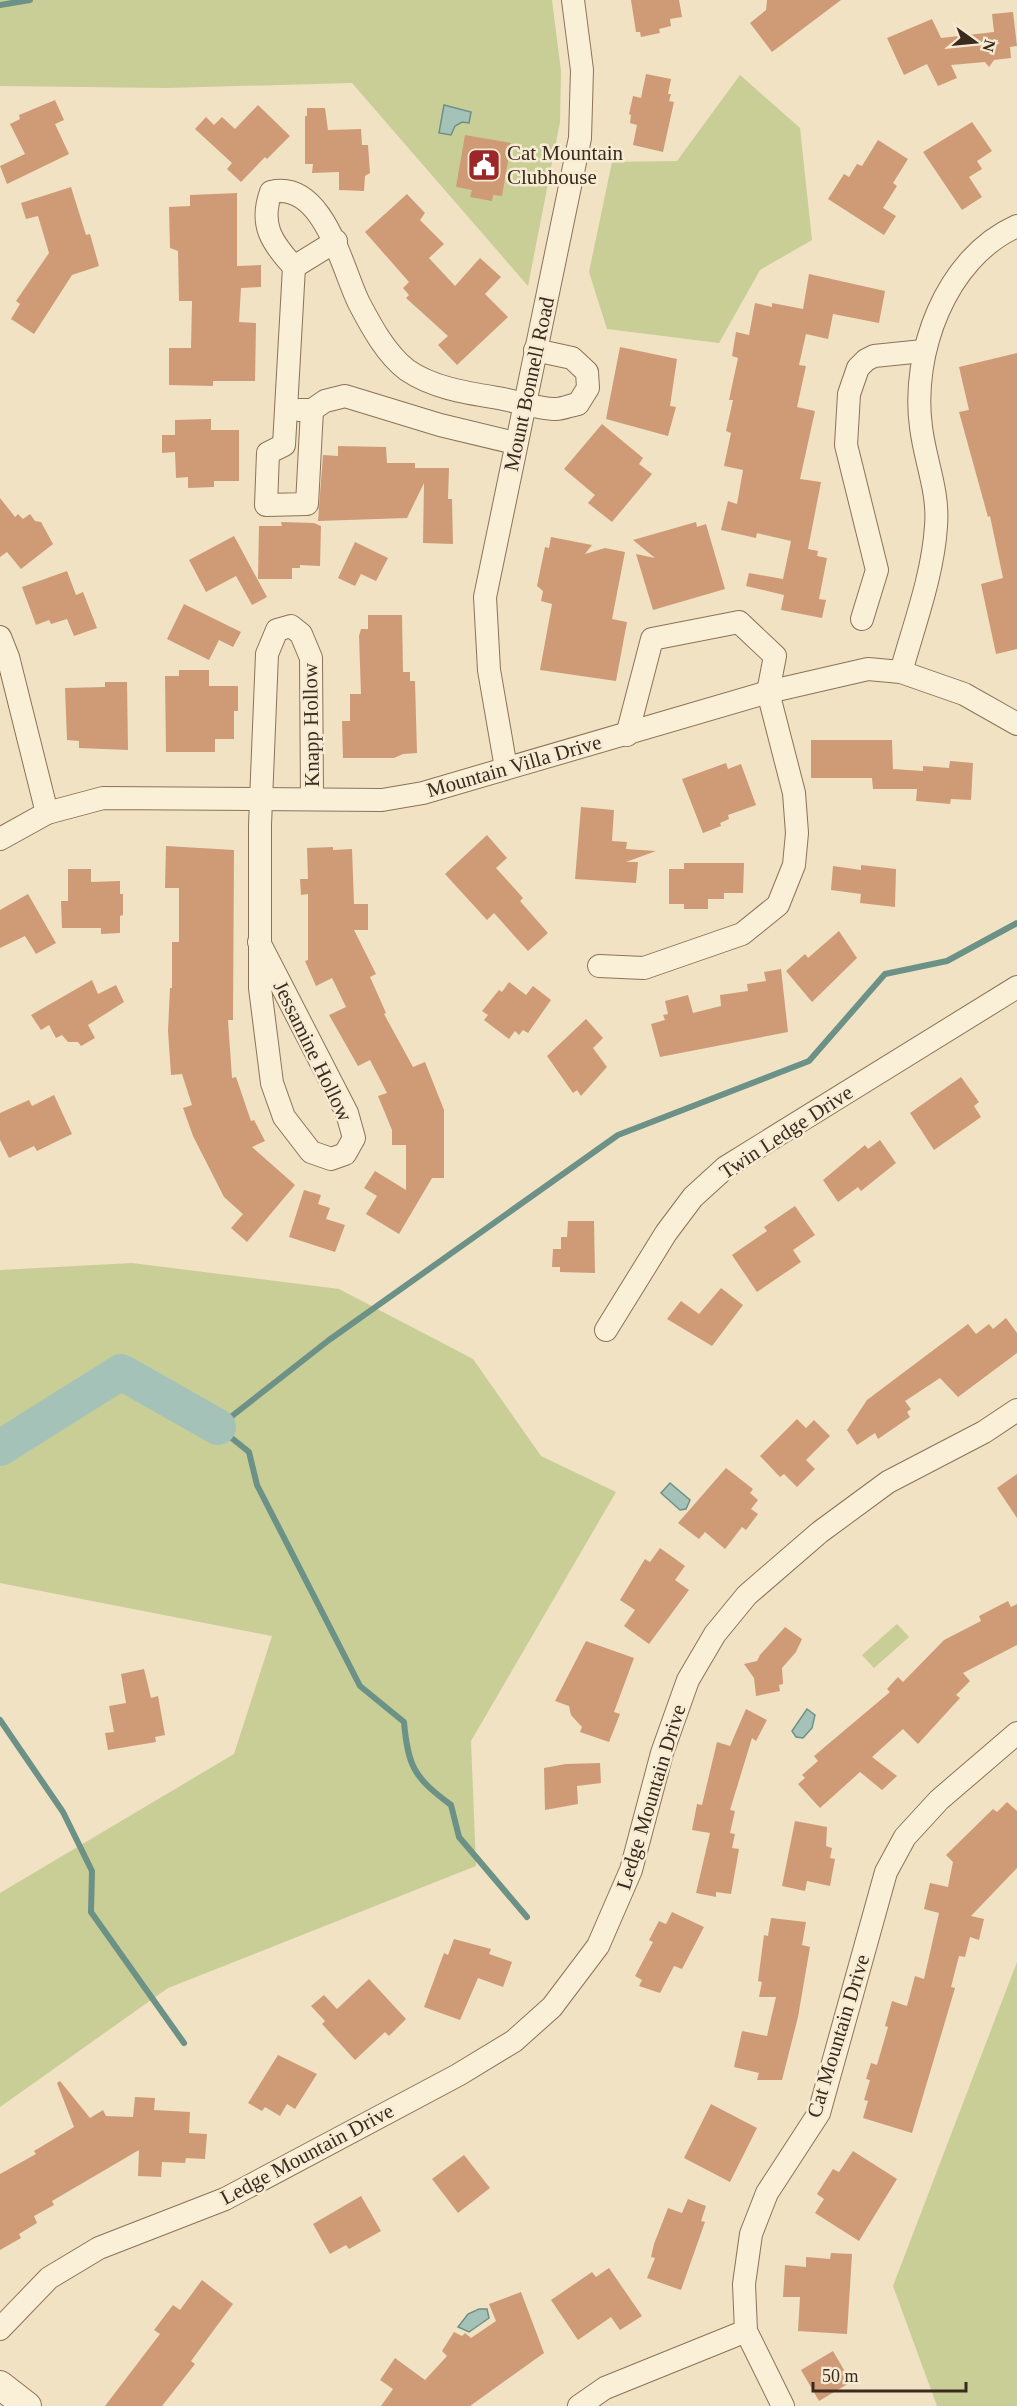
<svg xmlns="http://www.w3.org/2000/svg" width="1017" height="2406" viewBox="0 0 1017 2406" font-family="Georgia,serif">
	<style>
		.green { fill: #c8ce96 }
		.water { fill: #a5c2b9; stroke: #6c9187; stroke-width: 1.5 }
		.lines { fill: none; stroke-linecap: round; stroke-linejoin: round }
		.stream { stroke: #6c9187; stroke-width: 6 }
		.river { stroke: #a5c2b9; stroke-width: 36 }
		.building { fill: #cf9b77 }
		.minor-casing { stroke: #8b7359; stroke-width: 24 }
		.tertiary-casing { stroke: #8b7359; stroke-width: 30 }
		.minor { stroke: #faefd7; stroke-width: 22 }
		.tertiary { stroke: #faefd7; stroke-width: 28 }
		.labels { text-anchor: middle; stroke-width: 5; stroke-linejoin: round; paint-order: stroke }
		.poi-label { font-size: 21px; fill: #3a2b1e; stroke: #f7ecd3; text-anchor: start }
		.street-label { font-size: 21px; fill: #3a2b1e; stroke: #f7ecd3 }
	</style>
	<rect width="100%" height="100%" fill="#f0e2c3"/>
	<g class="green">
		<polygon points="0,0 552,0 561,71 560,122 528,286 352,83 166,88 0,86"/>
		<polygon points="740,75 800,128 812,240 760,270 719,343 607,329 589,272 612,162 677,161"/>
		<polygon points="132,1263 339,1289 473,1359 541,1456 616,1492 471,1741 476,1866 168,1988 0,2107 0,1893 234,1754 272,1636 0,1583 0,1270"/>
		<polygon points="897,1624 909,1637 874,1668 862,1655"/>
		<polygon points="1017,1962 1017,2406 937,2406 893,2286"/>
	</g>
	<g class="water">
		<polygon points="444,105 471,112 469,123 462,122 455,126 451,135 439,133"/>
		<polygon points="670,1483 690,1500 686,1509 680,1510 661,1493"/>
		<polygon points="807,1709 815,1715 812,1728 803,1738 796,1737 792,1731"/>
		<polygon points="479,2309 487,2309 489,2318 469,2332 458,2327 468,2314"/>
	</g>
	<g class="lines">
		<g class="stream">
			<polyline points="0,5 30,0"/>
			<polyline points="0,1720 63,1812 92,1871 91,1912 184,2043"/>
			<path d="M527,1917L459,1837L451,1805C415,1778 408,1768 404,1722L360,1686L257,1485L249,1452L218,1427L329,1340L618,1135L809,1061L885,974L947,961L1017,923"/>
		</g>
		<polyline class="river" points="0,1448 121,1372 218,1427"/>
	</g>
	<g class="building">
		<polygon points="631,0 679,0 682,17 670,19 671,26 659,29 660,33 641,37 640,32 636,32"/>
		<polygon points="767,0 841,0 772,52 750,23 766,10"/>
		<polygon points="1013,12 1017,46 1010,47 1011,58 994,60 989,67 985,62 951,65 957,78 938,86 927,64 904,75 887,38 932,19 941,38 994,32 992,14"/>
		<polygon points="646,74 671,79 668,94 671,94 669,101 674,102 663,152 633,145 637,125 630,123 631,115 629,114 633,96 641,98"/>
		<polygon points="55,100 64,120 55,124 69,154 7,184 0,166 25,154 10,124 20,119 19,115"/>
		<polygon points="258,105 290,136 267,159 265,157 241,182 227,169 232,163 195,129 206,117 214,125 222,117 235,129"/>
		<polygon points="307,108 325,108 328,130 361,129 362,145 368,145 370,173 365,176 364,191 339,190 339,172 312,173 313,164 305,164 305,116 307,116"/>
		<polygon points="972,122 992,151 977,161 982,169 969,177 982,197 962,210 923,152"/>
		<polygon points="465,135 511,143 502,196 493,195 492,201 470,197 472,190 456,187"/>
		<polygon points="878,140 908,159 893,183 897,186 883,208 896,216 884,235 828,199 844,174 849,177 857,164 862,166"/>
		<polygon points="71,187 86,235 90,234 99,266 72,275 34,334 11,319 20,304 16,301 49,253 38,216 26,219 21,203"/>
		<polygon points="237,193 237,266 261,265 261,287 241,288 239,322 256,323 255,381 213,381 213,386 169,385 169,348 191,348 192,301 179,301 178,251 170,248 169,207 190,206 190,195"/>
		<polygon points="407,194 425,213 420,220 444,244 429,258 455,286 480,258 501,277 485,294 508,317 457,365 438,345 448,336 406,298 409,295 403,288 409,282 365,232"/>
		<polygon points="809,274 885,291 879,323 833,314 828,339 806,334 799,365 806,366 797,407 815,411 800,479 821,482 808,549 818,551 817,556 827,558 819,599 826,600 822,618 781,610 784,595 746,586 749,573 783,579 791,541 757,533 756,538 721,530 728,501 737,504 743,470 724,466 731,433 726,431 733,400 729,400 738,358 732,356 736,332 749,335 755,303 772,307 772,303 803,309"/>
		<polygon points="620,347 677,359 670,406 676,407 668,436 606,419"/>
		<polygon points="1017,353 1017,649 996,654 981,584 1003,578 990,516 988,517 959,412 969,410 959,367"/>
		<polygon points="211,419 211,430 239,430 239,481 214,481 214,487 188,488 188,477 176,478 175,452 162,453 162,435 175,435 175,420"/>
		<polygon points="602,424 643,458 639,464 652,474 612,522 588,503 595,495 564,469"/>
		<polygon points="338,446 386,447 387,463 415,463 415,468 449,468 448,499 452,499 453,544 423,543 424,483 407,518 318,521 323,455 338,456"/>
		<polygon points="0,498 15,517 18,514 23,519 30,514 35,521 41,522 53,544 21,569 7,552 0,557"/>
		<polygon points="281,522 314,523 321,526 320,566 300,565 300,568 292,568 292,579 258,579 259,526 282,526"/>
		<polygon points="696,522 697,527 706,524 725,589 653,610 636,554 655,558 633,540"/>
		<polygon points="234,536 267,597 252,605 236,576 206,592 189,560"/>
		<polygon points="551,537 592,545 585,554 605,548 625,552 612,619 627,622 616,681 540,670 552,604 541,601 543,591 537,586 545,547 549,548"/>
		<polygon points="355,542 388,558 376,581 361,574 355,586 338,578"/>
		<polygon points="67,571 76,595 83,592 97,628 74,636 67,619 51,624 49,620 36,625 22,587"/>
		<polygon points="184,604 241,632 233,647 219,640 209,660 167,639"/>
		<polygon points="368,615 402,615 403,672 410,672 410,681 415,681 417,753 403,754 394,758 343,758 342,721 350,721 350,694 361,694 359,636 361,629 368,629"/>
		<polygon points="179,670 209,670 209,686 238,686 238,711 234,711 234,739 215,739 215,752 166,752 165,676 179,676"/>
		<polygon points="105,682 127,682 128,750 79,748 79,741 67,740 65,688 105,687"/>
		<polygon points="811,740 892,740 893,769 923,771 923,766 949,768 950,761 973,763 971,800 951,799 950,804 916,801 917,789 873,789 872,778 811,778"/>
		<polygon points="726,763 728,769 741,764 756,805 728,815 729,819 720,823 721,826 703,833 682,779"/>
		<polygon points="581,807 614,810 612,841 627,842 626,849 656,851 626,862 638,862 636,883 575,879"/>
		<polygon points="487,835 507,858 496,868 523,898 520,901 548,933 528,951 494,913 487,920 445,874"/>
		<polygon points="166,846 234,850 233,1020 228,1020 232,1078 236,1077 251,1121 254,1120 265,1141 252,1147 295,1185 247,1242 231,1228 243,1214 224,1197 193,1136 183,1108 192,1105 182,1074 171,1075 168,1031 170,988 172,988 172,942 179,942 179,888 165,888"/>
		<polygon points="333,847 333,850 352,849 354,904 368,904 368,930 354,930 376,974 370,977 386,1013 384,1014 413,1067 425,1062 444,1110 444,1178 432,1178 399,1234 366,1214 377,1196 364,1188 375,1171 406,1190 406,1145 392,1145 392,1130 378,1096 387,1093 370,1060 358,1066 329,1015 346,1007 332,978 316,986 305,961 308,960 308,894 301,895 300,879 308,879 307,848"/>
		<polygon points="684,863 744,863 743,893 724,893 724,899 708,899 708,909 684,909 684,904 669,904 669,869 684,869"/>
		<polygon points="861,865 896,869 895,907 860,903 861,894 831,890 833,866 861,870"/>
		<polygon points="68,869 91,869 91,882 120,881 120,894 123,894 123,915 120,916 120,933 101,934 101,928 62,928 61,901 68,901"/>
		<polygon points="28,894 56,943 36,954 25,936 0,948 0,910"/>
		<polygon points="839,931 857,958 812,1002 786,971 805,954 808,958"/>
		<polygon points="781,969 788,1032 660,1057 651,1024 665,1020 663,1015 668,1014 665,1001 688,995 693,1013 721,1006 720,995 748,991 747,984 766,981 764,972"/>
		<polygon points="92,980 98,994 116,985 124,1002 88,1025 95,1038 81,1046 78,1042 68,1042 62,1035 56,1038 49,1025 41,1030 31,1015"/>
		<polygon points="509,982 526,995 533,986 551,1000 528,1033 523,1030 519,1035 515,1031 509,1039 484,1020 488,1015 482,1011 499,990 502,992"/>
		<polygon points="586,1019 603,1038 593,1048 607,1067 581,1096 577,1090 573,1093 547,1056"/>
		<polygon points="961,1077 979,1102 974,1106 981,1117 934,1150 910,1113"/>
		<polygon points="54,1095 72,1134 37,1151 34,1146 9,1158 0,1140 0,1113 29,1100 32,1106"/>
		<polygon points="880,1140 896,1163 861,1191 858,1187 838,1202 823,1180 865,1145 868,1149"/>
		<polygon points="304,1190 321,1195 318,1204 330,1208 326,1219 345,1225 335,1252 289,1237"/>
		<polygon points="795,1206 815,1235 793,1250 801,1262 757,1292 732,1255 767,1231 764,1227"/>
		<polygon points="568,1221 594,1221 595,1273 560,1272 560,1267 552,1267 553,1249 561,1249 561,1237 567,1237"/>
		<polygon points="721,1288 743,1305 712,1346 667,1319 681,1301 699,1314"/>
		<polygon points="1006,1318 1017,1333 1017,1353 958,1397 940,1378 905,1401 911,1409 907,1412 910,1417 878,1439 875,1433 857,1445 847,1430 867,1400 968,1324 976,1334 989,1324 993,1329"/>
		<polygon points="797,1419 806,1428 814,1420 830,1436 806,1460 815,1469 797,1487 784,1474 780,1477 760,1456"/>
		<polygon points="726,1468 753,1489 750,1493 758,1500 751,1509 758,1514 746,1530 742,1527 725,1549 705,1532 699,1539 678,1523"/>
		<polygon points="1017,1474 1017,1518 997,1488"/>
		<polygon points="660,1548 685,1566 675,1580 689,1590 649,1644 624,1626 635,1610 620,1600 645,1559 650,1562"/>
		<polygon points="1008,1601 1011,1607 1017,1604 1017,1645 963,1673 970,1681 956,1695 960,1698 918,1744 903,1729 872,1757 897,1776 882,1790 860,1772 820,1808 798,1784 805,1778 802,1775 818,1761 814,1756 890,1692 887,1689 898,1677 903,1682 944,1640 981,1621 979,1616"/>
		<polygon points="785,1627 802,1639 796,1652 782,1668 783,1684 779,1685 780,1691 756,1696 754,1678 744,1664 757,1661 760,1655"/>
		<polygon points="586,1641 634,1658 614,1712 620,1714 609,1742 580,1732 582,1727 571,1715 569,1706 555,1701"/>
		<polygon points="144,1669 151,1698 158,1696 165,1735 155,1737 156,1742 108,1750 105,1733 114,1732 109,1706 126,1703 121,1674"/>
		<polygon points="746,1709 767,1720 756,1741 752,1738 730,1810 735,1811 730,1833 735,1834 732,1848 739,1849 731,1894 716,1892 716,1897 696,1893 710,1833 692,1830 697,1804 702,1805 717,1742 730,1746"/>
		<polygon points="600,1763 601,1783 577,1786 578,1804 545,1810 544,1768 566,1764"/>
		<polygon points="1007,1802 1017,1811 1017,1868 971,1916 984,1919 979,1940 970,1937 965,1957 959,1956 951,1987 955,1988 912,2133 863,2118 868,2101 864,2100 870,2080 866,2079 871,2063 877,2065 888,2027 885,2026 892,2001 907,2006 915,1976 924,1979 939,1913 924,1909 930,1883 948,1887 953,1862 946,1855 993,1809 997,1812"/>
		<polygon points="795,1821 827,1827 826,1846 832,1848 830,1858 835,1859 830,1886 807,1881 805,1891 782,1886"/>
		<polygon points="672,1912 704,1927 682,1969 674,1966 660,1993 639,1986 642,1980 635,1976 653,1942 649,1940 659,1921 666,1924"/>
		<polygon points="771,1918 806,1922 802,1945 810,1947 798,2017 782,2080 757,2080 759,2073 734,2067 742,2031 767,2036 776,1997 759,1997 762,1982 758,1981 764,1935 768,1936"/>
		<polygon points="454,1939 491,1949 489,1954 512,1962 503,1987 478,1978 460,2020 424,2007 444,1953 448,1955"/>
		<polygon points="369,1979 406,2019 389,2036 385,2032 355,2060 322,2024 325,2021 311,2006 324,1995 337,2009"/>
		<polygon points="278,2055 317,2074 295,2109 287,2104 280,2116 265,2107 262,2111 248,2103"/>
		<polygon points="60,2081 90,2118 103,2110 106,2116 133,2117 135,2097 155,2098 154,2110 190,2112 189,2133 207,2134 205,2159 186,2158 185,2163 162,2162 161,2177 138,2176 139,2150 52,2201 54,2205 34,2216 37,2223 19,2234 21,2238 0,2250 0,2174 36,2154 34,2151 74,2127 57,2083"/>
		<polygon points="711,2104 757,2128 730,2182 684,2158"/>
		<polygon points="853,2151 897,2179 859,2241 815,2213 824,2199 817,2194 833,2169 839,2172"/>
		<polygon points="464,2155 490,2188 458,2213 432,2179"/>
		<polygon points="361,2196 381,2231 349,2249 346,2245 330,2254 313,2224"/>
		<polygon points="688,2199 706,2206 701,2221 705,2222 681,2290 647,2278 655,2258 651,2257 654,2244 668,2208 682,2213"/>
		<polygon points="831,2253 852,2254 847,2334 798,2331 800,2297 783,2297 785,2265 806,2267 806,2257 830,2259"/>
		<polygon points="609,2268 642,2316 620,2330 611,2317 578,2340 551,2300 592,2272 596,2277"/>
		<polygon points="202,2280 233,2304 191,2361 195,2364 162,2406 105,2406 160,2334 154,2330 173,2305 180,2310"/>
		<polygon points="521,2292 544,2353 470,2406 381,2406 393,2389 380,2380 395,2358 425,2380 447,2356 442,2351 454,2332 462,2336 465,2333 471,2338 496,2321 489,2304"/>
		<polygon points="833,2351 851,2382 819,2401 801,2370"/>
	</g>
	<g class="lines">
		<g class="minor-casing">
			<g id="minor">
				<polyline points="294,267 336,241"/>
				<polyline points="299,410 312,410 325,401 345,396 440,425 515,443"/>
				<path d="M312,410L307,504L266,505L268,453L284,445L294,267C272,243 259,225 271,192C324,180 342,269 359,303C371,326 386,354 407,370C433,388 467,393 498,398C516,401 537,409 556,409C563,409 571,405 578,404L588,388L587,372L572,358L535,350"/>
				<polyline points="862,619 877,570 846,445 849,394 858,368 866,360 874,356 923,351"/>
				<polyline points="0,637 8,657 47,813"/>
				<path d="M901,672C914,625 933,575 936,526C939,491 925,461 921,427C911,354 945,258 1017,226"/>
				<polyline points="506,768 489,670 485,597 580,138 582,70 573,0"/>
				<polyline points="0,839 47,813 103,798 382,800 423,793 768,692 868,669 901,672 964,694 1017,724"/>
				<polyline points="259,942 347,1113 354,1138 345,1154 331,1159 311,1152 284,1117 272,1083 260,988 260,825 267,654 277,630 291,626 301,634 311,658 312,798"/>
				<polyline points="599,966 644,968 742,934 778,905 794,865 797,833 794,793 768,692 775,656 739,622 652,639 627,735"/>
				<polyline points="606,1330 666,1233 693,1197 726,1167 1017,987"/>
				<polyline points="0,2329 49,2278 99,2248 225,2199 458,2075 514,2041 552,2007 598,1946 631,1870 662,1753 688,1680 715,1634 747,1595 820,1532 888,1482 984,1432 1017,1410"/>
				<polyline points="579,2406 605,2388 746,2331"/>
				<polyline points="783,2406 746,2331 744,2284 751,2234 767,2193 819,2113 886,1872 905,1837 939,1800 1017,1733"/>
			</g>
		</g>
		<g class="tertiary-casing">
			<polyline id="tertiary" points="0,2385 27,2406"/>
		</g>
		<use href="#minor" class="minor"/>
		<use href="#tertiary" class="tertiary"/>
	</g>
	<defs>
		<g id="civic-square" transform="scale(1.725)"><rect x="-9" y="-9" width="18" height="18" rx="4" fill="#9c2729" stroke="#f7ecd3"/><path d="M-.6-6.5H3V-4.5H.6V-3L4-1V1h2V6H-6V1h2V-1L-.6-3ZM-1.2 2.5V6h2.4V2.5Z" fill="#fff"/></g>
	</defs>
	<g fill-rule="evenodd">
		<use href="#civic-square" x="484" y="165"/>
	</g>
	<g class="labels">
		<g class="poi-label">
			<text x="507" y="160">Cat Mountain<tspan x="507" dy="24">Clubhouse</tspan></text>
		</g>
		<g class="street-label">
			<text transform="translate(529 384) rotate(-78)" y="7">Mount Bonnell Road</text>
			<text transform="translate(311 725) rotate(-91)" y="7">Knapp Hollow</text>
			<text transform="translate(514 766) rotate(-16)" y="7">Mountain Villa Drive</text>
			<text transform="translate(313 1051) rotate(64)" y="7">Jessamine Hollow</text>
			<text transform="translate(786 1132) rotate(-33)" y="7">Twin Ledge Drive</text>
			<text transform="translate(651 1797) rotate(-73)" y="7">Ledge Mountain Drive</text>
			<text transform="translate(838 2036) rotate(-73)" y="7">Cat Mountain Drive</text>
			<text transform="translate(307 2154) rotate(-28)" y="7">Ledge Mountain Drive</text>
		</g>
	</g>
	<g transform="translate(975 42) rotate(105)" stroke="#f7ecd3" stroke-width="4.5" paint-order="stroke">
	<path d="M0-4.5L10 22L0 15L-10 22Z" fill="#3a2b1e"/>
	<text y="-9" font-size="16" font-weight="bold" text-anchor="middle" fill="#3a2b1e">N</text>
	</g>
	<path d="M813 2382v9h153v-9" fill="none" stroke="#3a2b1e" stroke-width="3"/>
	<text x="822" y="2382" font-size="18" fill="#3a2b1e" stroke="#f7ecd3" stroke-width="4.5" paint-order="stroke">50 m</text>
</svg>
